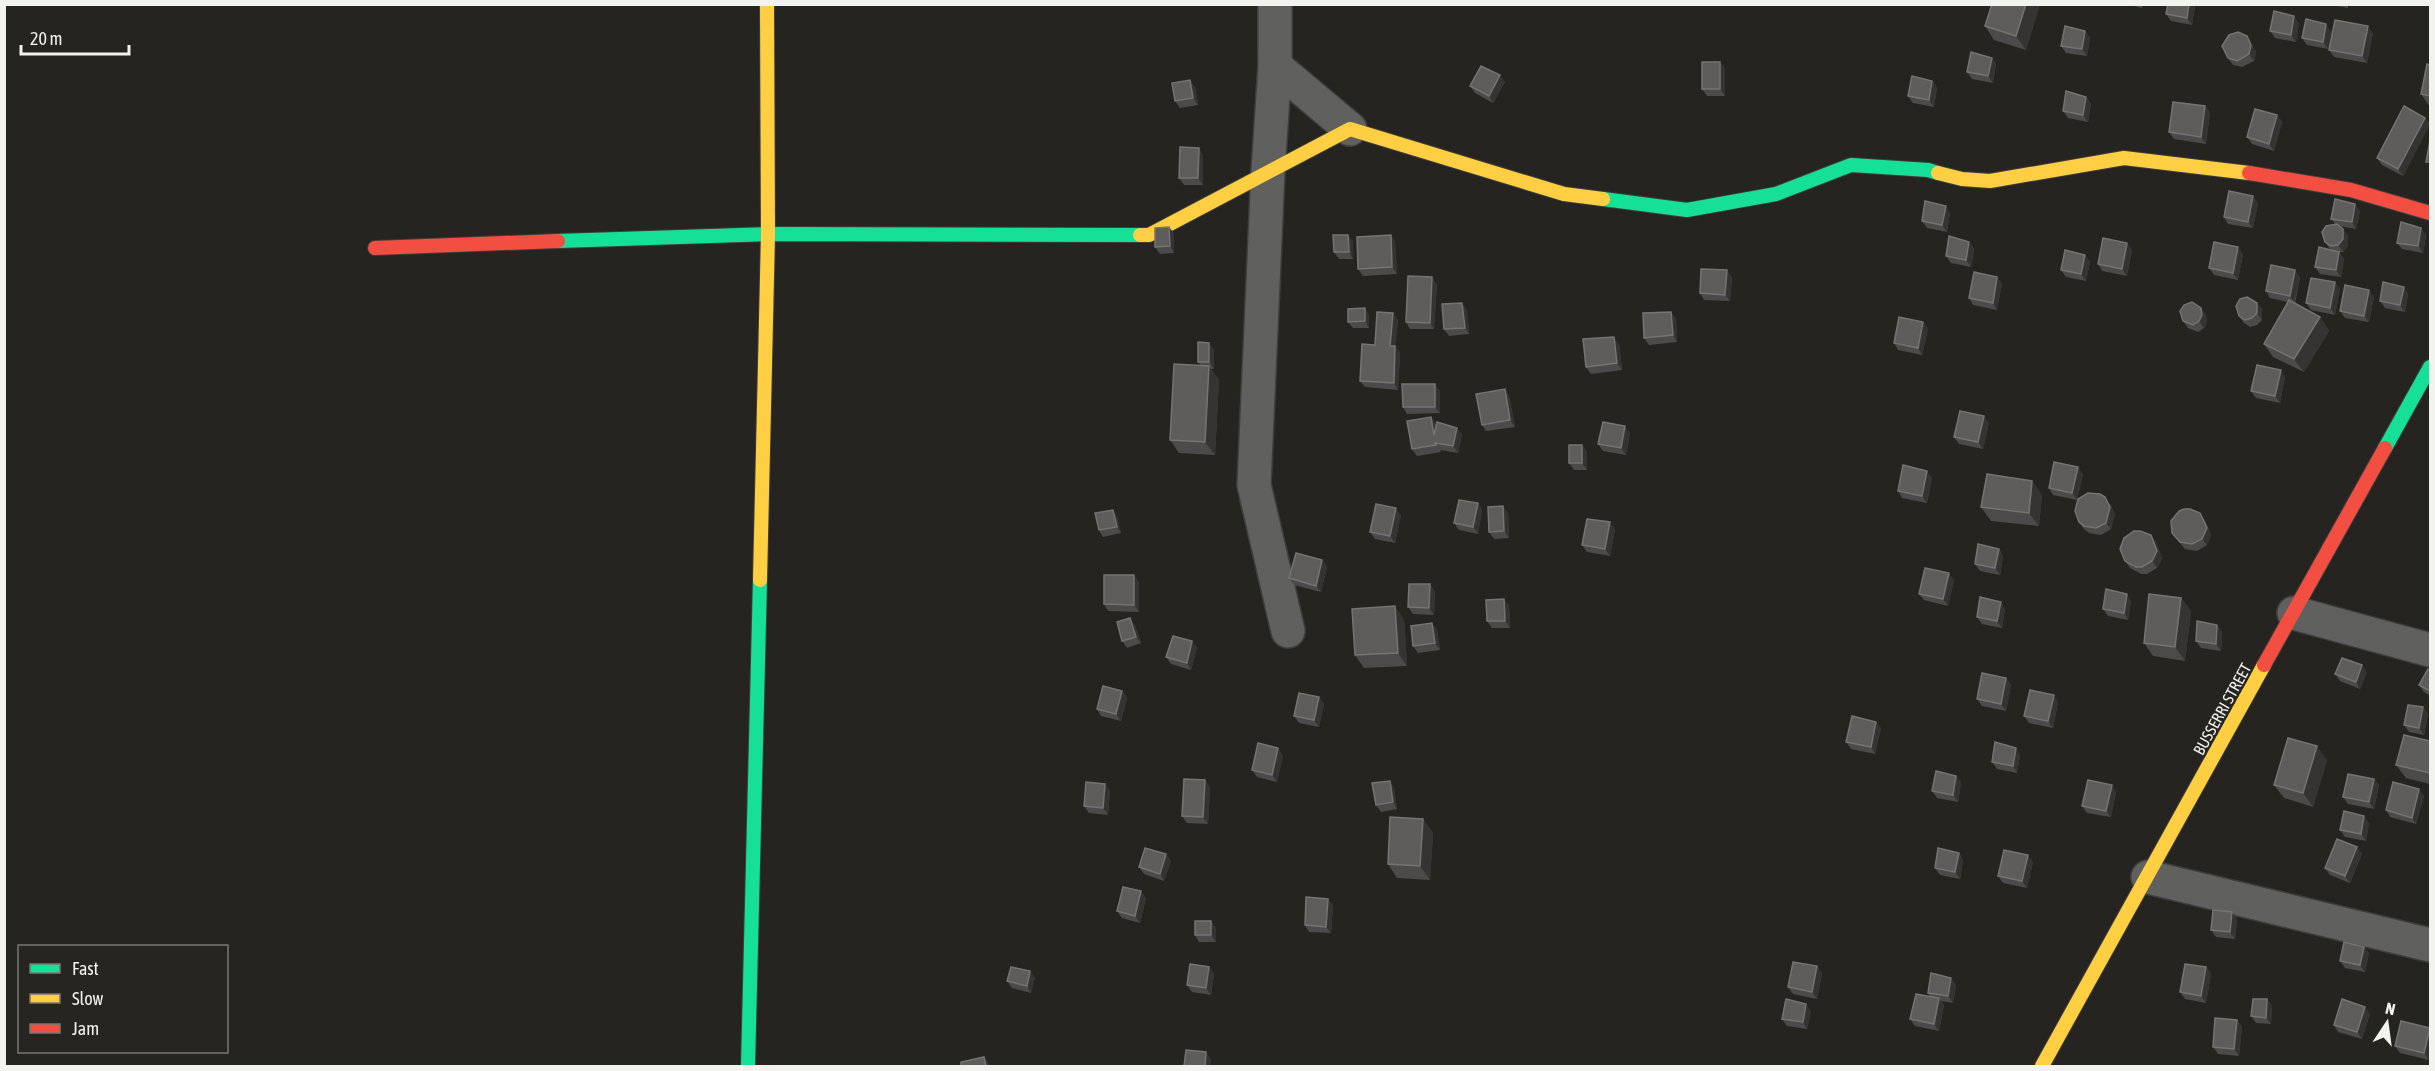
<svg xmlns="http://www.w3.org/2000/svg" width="2435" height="1071" viewBox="0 0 2435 1071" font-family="'Asap Condensed',sans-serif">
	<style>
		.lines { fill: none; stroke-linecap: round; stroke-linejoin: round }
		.street-casing { stroke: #3f3e3c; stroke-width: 36 }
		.fast-casing { stroke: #3f3e3c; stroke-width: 16 }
		.slow-casing { stroke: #3f3e3c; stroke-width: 16 }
		.jam-casing { stroke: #3f3e3c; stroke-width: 16 }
		.street { stroke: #60605e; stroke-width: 33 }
		.fast { stroke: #16e098; stroke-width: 14 }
		.slow { stroke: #ffcf43; stroke-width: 14 }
		.jam { stroke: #f24e42; stroke-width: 14 }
		.wall { fill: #4c4b49 }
		.shaded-wall { fill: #353432 }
		.building { fill: #5e5d5b; stroke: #757472; stroke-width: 1.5 }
		.labels { text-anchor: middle; stroke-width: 4.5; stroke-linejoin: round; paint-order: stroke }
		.street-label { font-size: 16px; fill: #f2f2ee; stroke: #262520 }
	</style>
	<rect width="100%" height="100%" fill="#252421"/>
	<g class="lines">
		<g class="street-casing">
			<g id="street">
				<polyline points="1275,4 1275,66 1268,171 1254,485 1288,631"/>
				<polyline points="1275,66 1350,129"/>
				<polyline points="2294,613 2430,650"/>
				<polyline points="2148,877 2430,945"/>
			</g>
		</g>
		<g class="fast-casing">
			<g id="fast">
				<polyline points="1603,199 1687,210 1776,194 1851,165 1928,170 1938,173"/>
				<polyline points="558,241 768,234 1140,235"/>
				<polyline points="2385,448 2430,367"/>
				<polyline points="748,1066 760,580"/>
			</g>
		</g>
		<g class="slow-casing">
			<g id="slow">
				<polyline points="1938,173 1962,179 1990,181 2124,158 2249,173"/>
				<polyline points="1140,235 1149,235 1350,129 1564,194 1603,199"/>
				<polyline points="760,580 768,234 767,4"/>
				<polyline points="2042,1066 2264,665"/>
			</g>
		</g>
		<g class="jam-casing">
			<g id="jam">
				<polyline points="2249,173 2351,190 2430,213"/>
				<polyline points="375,248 558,241"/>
				<polyline points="2264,665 2385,448"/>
			</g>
		</g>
		<use href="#street" class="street"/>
		<use href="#fast" class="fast"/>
		<use href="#slow" class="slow"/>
		<use href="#jam" class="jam"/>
	</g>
	<g class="wall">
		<polygon points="1560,4 1580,4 1580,6 1561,6"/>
		<polygon points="1992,4 2040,4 2026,50 1994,40 1985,26"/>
		<polygon points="2127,4 2143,4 2142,8"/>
		<polygon points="2168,4 2194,4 2195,6 2192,25 2171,21 2166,14"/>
		<polygon points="2327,4 2348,4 2348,8"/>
		<polygon points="2299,23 2296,42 2275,38 2270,31"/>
		<polygon points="2085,31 2090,38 2087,56 2066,53 2061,46"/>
		<polygon points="2331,31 2328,49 2307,45 2302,38"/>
		<polygon points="2373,33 2367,63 2334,57 2329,50"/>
		<polygon points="2247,36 2256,52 2254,61 2242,67 2233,65 2228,58"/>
		<polygon points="1992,58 1996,64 1993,83 1972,79 1967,72"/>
		<polygon points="1720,62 1725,69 1725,96 1707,96 1702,89"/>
		<polygon points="2430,65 2430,107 2421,94"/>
		<polygon points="1932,81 1937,88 1934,107 1913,103 1908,96"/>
		<polygon points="1505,82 1493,103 1475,93 1470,86"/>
		<polygon points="1195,87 1198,105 1180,108 1175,101"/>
		<polygon points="2086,97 2091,104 2088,122 2068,118 2063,111"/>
		<polygon points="2205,106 2210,113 2206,144 2174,139 2169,132"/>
		<polygon points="2277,115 2282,122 2274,151 2252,144 2247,137"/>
		<polygon points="2425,118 2430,124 2403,176 2382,165 2377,158"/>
		<polygon points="1203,155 1203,185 1184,185 1179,178"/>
		<polygon points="2258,203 2253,228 2228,224 2224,217"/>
		<polygon points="2360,211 2356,229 2339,226 2343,229 2348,236 2348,246 2343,252 2339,252 2344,259 2341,277 2320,274 2315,267 2330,249 2325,242 2336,225 2331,219"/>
		<polygon points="1950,213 1947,232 1927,228 1922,221"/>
		<polygon points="1169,227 1174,234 1174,253 1160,254 1155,247"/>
		<polygon points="1391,235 1395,242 1397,274 1363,276 1358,269"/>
		<polygon points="2426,235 2423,253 2402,249 2397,243"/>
		<polygon points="1353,241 1353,259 1339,259 1334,252"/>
		<polygon points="1969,242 1974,249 1971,267 1951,263 1946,256"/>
		<polygon points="2132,250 2127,276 2102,271 2098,264"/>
		<polygon points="2243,254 2238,280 2214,275 2209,268"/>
		<polygon points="2085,255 2090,262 2086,281 2066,277 2061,270"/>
		<polygon points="1732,277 1730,301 1704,300 1700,293"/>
		<polygon points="1997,277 2002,284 1997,310 1973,305 1969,298"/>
		<polygon points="2300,277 2295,303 2320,317 2329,331 2304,372 2273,357 2264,344 2288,302 2270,298 2266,291"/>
		<polygon points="1437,284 1434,329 1410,329 1406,322"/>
		<polygon points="2404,287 2408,294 2405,312 2385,308 2380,301"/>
		<polygon points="2340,289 2335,315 2311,310 2306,303"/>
		<polygon points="2374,297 2369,322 2345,318 2340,311"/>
		<polygon points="2257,303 2262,309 2262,320 2257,325 2250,327 2244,323 2239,316"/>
		<polygon points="1467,310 1469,334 1449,336 1444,329"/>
		<polygon points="1671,312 1676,319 1677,342 1649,345 1644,338"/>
		<polygon points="1393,313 1398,320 1395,346 1400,353 1398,390 1365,387 1360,381 1375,345"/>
		<polygon points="2206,314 2207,322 2204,328 2198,332 2188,328 2183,321"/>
		<polygon points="1369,315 1369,328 1353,328 1348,322"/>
		<polygon points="1928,329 1922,355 1898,350 1894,343"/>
		<polygon points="1619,344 1622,370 1591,374 1586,367"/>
		<polygon points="1214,349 1214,369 1211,369 1219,380 1215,455 1179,453 1170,440 1201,366 1198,362"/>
		<polygon points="2285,377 2280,403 2256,398 2251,391"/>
		<polygon points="1505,389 1509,396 1515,427 1486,431 1482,425"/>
		<polygon points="1440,391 1440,413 1407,414 1403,407"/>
		<polygon points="1431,417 1435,423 1436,426 1462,434 1458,453 1440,450 1441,452 1417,456 1412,449"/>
		<polygon points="1989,423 1983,449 1959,444 1954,437"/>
		<polygon points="1630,433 1626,455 1603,451 1598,444"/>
		<polygon points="1582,445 1587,452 1587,470 1574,470 1569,463"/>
		<polygon points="2083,474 2077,500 2053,495 2049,488"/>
		<polygon points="1932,478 1927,503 1902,498 1898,491"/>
		<polygon points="2032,481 2042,495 2039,526 1991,521 1981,507"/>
		<polygon points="1478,503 1482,510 1478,534 1459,530 1454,523"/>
		<polygon points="2110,504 2115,514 2111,529 2101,535 2089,533 2084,529 2079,522"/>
		<polygon points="1508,513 1509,538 1494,539 1489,532"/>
		<polygon points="1401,515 1395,543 1375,539 1370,532"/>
		<polygon points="1117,517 1121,533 1103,537 1099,530"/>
		<polygon points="2205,520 2211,535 2207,545 2197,551 2185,549 2172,533"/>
		<polygon points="1615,529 1610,556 1587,552 1582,545"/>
		<polygon points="2151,535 2156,542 2162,558 2157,568 2147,574 2141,574 2130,568 2125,561"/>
		<polygon points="1999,549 2003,556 2000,575 1980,571 1975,564"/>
		<polygon points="1322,560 1327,567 1321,592 1294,585 1289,578"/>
		<polygon points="1954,580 1948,606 1924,600 1919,594"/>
		<polygon points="1139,582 1139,612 1108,611 1104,604"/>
		<polygon points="1435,591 1434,615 1413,614 1408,607"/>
		<polygon points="2181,598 2191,611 2185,661 2153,656 2144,643"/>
		<polygon points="1504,599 1509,606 1510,628 1492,628 1487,621"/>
		<polygon points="2131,601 2128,620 2108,616 2103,609"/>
		<polygon points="2005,609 2002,628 1982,624 1977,617"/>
		<polygon points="1404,619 1407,666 1364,668 1355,655"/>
		<polygon points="1135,625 1141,643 1127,648 1122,641"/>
		<polygon points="2217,625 2222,632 2221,651 2201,648 2196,641"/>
		<polygon points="1437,630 1440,650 1418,653 1413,646"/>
		<polygon points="1192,641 1197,648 1191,670 1171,664 1166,657"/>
		<polygon points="2430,670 2430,696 2424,692 2419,685"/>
		<polygon points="2367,672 2360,689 2340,681 2335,674"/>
		<polygon points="2006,678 2011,685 2006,711 1982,706 1977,699"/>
		<polygon points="1122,691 1127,698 1121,721 1101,716 1097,709"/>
		<polygon points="1319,697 1324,704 1319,727 1299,723 1294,716"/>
		<polygon points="2058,702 2053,728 2029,723 2024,716"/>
		<polygon points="2423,707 2428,714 2424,735 2409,732 2404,725"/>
		<polygon points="1881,728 1875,754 1851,749 1846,742"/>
		<polygon points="2430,741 2430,784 2406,778 2396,765"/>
		<polygon points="1283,755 1277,782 1257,777 1252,770"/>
		<polygon points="2020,755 2017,773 1997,769 1992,762"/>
		<polygon points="2327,760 2313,807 2284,798 2274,785"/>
		<polygon points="1956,776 1961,783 1958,802 1937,798 1932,791"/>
		<polygon points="2374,779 2379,785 2374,809 2348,804 2343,797"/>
		<polygon points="1210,787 1208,824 1187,823 1182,816"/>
		<polygon points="1394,788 1397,809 1381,812 1376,805"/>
		<polygon points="2419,789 2424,796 2416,824 2390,817 2386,810"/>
		<polygon points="1110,790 1108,815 1089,813 1084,806"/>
		<polygon points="2116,792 2111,817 2087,813 2082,806"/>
		<polygon points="1423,819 1433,833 1430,880 1397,878 1388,864"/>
		<polygon points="2369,823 2366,841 2345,837 2340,830"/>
		<polygon points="2357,847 2362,854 2350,883 2330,875 2325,868"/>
		<polygon points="1959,853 1963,860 1960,879 1940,875 1935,868"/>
		<polygon points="1166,854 1171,861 1164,881 1144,874 1139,867"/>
		<polygon points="2033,862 2027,888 2003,883 1998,876"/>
		<polygon points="1146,898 1140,923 1122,918 1117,911"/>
		<polygon points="1333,905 1331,933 1309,932 1305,925"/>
		<polygon points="2237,919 2235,939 2216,937 2211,930"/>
		<polygon points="1216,928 1216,942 1199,942 1195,935"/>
		<polygon points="2364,947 2369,953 2365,972 2345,968 2340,961"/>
		<polygon points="1817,966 1822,973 1817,999 1793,994 1788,987"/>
		<polygon points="1209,967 1214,974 1211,995 1192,992 1187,985"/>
		<polygon points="2206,967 2211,974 2206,1003 2185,999 2180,992"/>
		<polygon points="1030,971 1035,978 1031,993 1012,988 1007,981"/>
		<polygon points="1956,985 1953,1003 1941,1001 1944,1005 1939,1031 1915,1026 1910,1019 1930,997 1928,993"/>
		<polygon points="2267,999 2272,1006 2271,1024 2256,1023 2251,1016"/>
		<polygon points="1811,1011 1807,1029 1787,1026 1782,1019"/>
		<polygon points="2370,1014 2362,1039 2338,1032 2334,1025"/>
		<polygon points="2237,1020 2242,1027 2239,1056 2218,1054 2213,1047"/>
		<polygon points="2430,1028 2429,1060 2400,1053 2395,1046"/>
	</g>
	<g class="shaded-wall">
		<polygon points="2026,4 2040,4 2026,50 2016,36"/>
		<polygon points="2189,4 2194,4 2195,6 2192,25 2187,18"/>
		<polygon points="2294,16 2299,23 2296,42 2291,35"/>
		<polygon points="2326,24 2331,31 2328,49 2323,42"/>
		<polygon points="2368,26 2373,33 2367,63 2362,56"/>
		<polygon points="2085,31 2090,38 2087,56 2082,49"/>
		<polygon points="2247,36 2256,52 2254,61 2249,54"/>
		<polygon points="1992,58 1996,64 1993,83 1988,76"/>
		<polygon points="1720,62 1725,69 1725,96 1720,89"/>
		<polygon points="1500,75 1505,82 1493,103 1489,96"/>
		<polygon points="1190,80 1195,87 1198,105 1193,98"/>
		<polygon points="1932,81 1937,88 1934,107 1929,100"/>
		<polygon points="2086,97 2091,104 2088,122 2083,115"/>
		<polygon points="2205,106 2210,113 2206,144 2201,137"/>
		<polygon points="2277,115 2282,122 2274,151 2269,144"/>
		<polygon points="2425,118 2430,124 2403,176 2398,169"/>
		<polygon points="1199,148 1203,155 1203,185 1198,178"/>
		<polygon points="2253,196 2258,203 2253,228 2248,222"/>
		<polygon points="2355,204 2360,211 2356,229 2352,222"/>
		<polygon points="1946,206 1950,213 1947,232 1942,225"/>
		<polygon points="1169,227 1174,234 1174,253 1170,246"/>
		<polygon points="2421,228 2426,235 2423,253 2418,246"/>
		<polygon points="2343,229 2348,236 2348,246 2343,252 2338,245"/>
		<polygon points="1348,235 1353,241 1353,259 1349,252"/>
		<polygon points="1391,235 1395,242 1397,274 1392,267"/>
		<polygon points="1969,242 1974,249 1971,267 1966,260"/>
		<polygon points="2127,243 2132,250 2127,276 2122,269"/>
		<polygon points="2238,247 2243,254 2238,280 2233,273"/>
		<polygon points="2339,252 2344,259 2341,277 2336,270"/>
		<polygon points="2085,255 2090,262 2086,281 2081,274"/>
		<polygon points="1727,270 1732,277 1730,301 1725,295"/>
		<polygon points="2295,270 2300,277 2294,303 2290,296"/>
		<polygon points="1432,277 1437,284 1434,329 1430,323"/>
		<polygon points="1997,277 2002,284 1997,310 1993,303"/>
		<polygon points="2335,282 2340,289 2335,315 2330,308"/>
		<polygon points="2404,287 2408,294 2405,312 2400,305"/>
		<polygon points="2369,290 2374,297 2369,322 2364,316"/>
		<polygon points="1462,303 1467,310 1469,334 1465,328"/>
		<polygon points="2257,303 2262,309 2262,320 2257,313"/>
		<polygon points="1365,308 1369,315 1369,328 1365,321"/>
		<polygon points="2201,308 2206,314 2207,322 2204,328 2199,321"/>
		<polygon points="1671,312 1676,319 1677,342 1673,335"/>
		<polygon points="1393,313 1398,320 1394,353 1390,346"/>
		<polygon points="2320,317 2329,331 2304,372 2294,359"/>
		<polygon points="1923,322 1928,329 1922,355 1918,348"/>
		<polygon points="1614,337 1619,344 1622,370 1617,363"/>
		<polygon points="1209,343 1214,349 1214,369 1209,362"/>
		<polygon points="1395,346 1400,353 1398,390 1394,383"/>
		<polygon points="1209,366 1219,380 1215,455 1205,442"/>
		<polygon points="2281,370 2285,377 2280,403 2275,396"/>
		<polygon points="1435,384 1440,391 1440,413 1435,407"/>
		<polygon points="1505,389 1509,396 1515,427 1510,420"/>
		<polygon points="1984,416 1989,423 1983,449 1978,442"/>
		<polygon points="1431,417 1435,423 1439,442 1434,435"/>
		<polygon points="1625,426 1630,433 1626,455 1621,448"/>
		<polygon points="1457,428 1462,434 1458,453 1453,446"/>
		<polygon points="1582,445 1587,452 1587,470 1582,463"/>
		<polygon points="2078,467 2083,474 2077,500 2072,493"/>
		<polygon points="1927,471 1932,478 1927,503 1922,496"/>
		<polygon points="2032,481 2042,495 2039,526 2029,513"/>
		<polygon points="2105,497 2115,514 2111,529 2106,523"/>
		<polygon points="1478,503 1482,510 1478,534 1473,527"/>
		<polygon points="1503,506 1508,513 1509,538 1504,531"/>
		<polygon points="1396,508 1401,515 1395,543 1390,536"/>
		<polygon points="1113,510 1117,517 1121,533 1117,527"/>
		<polygon points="2200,513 2205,520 2211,535 2207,545 2202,539"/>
		<polygon points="1610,522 1615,529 1610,556 1605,549"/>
		<polygon points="2151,535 2156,542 2162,558 2157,568 2152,561"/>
		<polygon points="1999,549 2003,556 2000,575 1995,568"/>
		<polygon points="1322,560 1327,567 1321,592 1316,586"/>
		<polygon points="1949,573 1954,580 1948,606 1943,599"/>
		<polygon points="1134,575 1139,582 1139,612 1134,605"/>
		<polygon points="1430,584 1435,591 1434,615 1429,608"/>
		<polygon points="2127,594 2131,601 2128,620 2124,613"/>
		<polygon points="2181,598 2191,611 2185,661 2175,647"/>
		<polygon points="1504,599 1509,606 1510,628 1505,621"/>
		<polygon points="2001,602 2005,609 2002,628 1997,621"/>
		<polygon points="1395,606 1404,619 1407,666 1398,653"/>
		<polygon points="1130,618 1135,625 1141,643 1136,637"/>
		<polygon points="1432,623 1437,630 1440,650 1435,643"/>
		<polygon points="2217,625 2222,632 2221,651 2216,644"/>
		<polygon points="1192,641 1197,648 1191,670 1187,663"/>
		<polygon points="2362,665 2367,672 2360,689 2356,682"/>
		<polygon points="2006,678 2011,685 2006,711 2001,704"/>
		<polygon points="1122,691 1127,698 1121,721 1116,714"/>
		<polygon points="2054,695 2058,702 2053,728 2048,721"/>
		<polygon points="1319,697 1324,704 1319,727 1314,720"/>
		<polygon points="2423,707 2428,714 2424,735 2419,728"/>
		<polygon points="1876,722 1881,728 1875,754 1871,747"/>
		<polygon points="2317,746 2327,760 2313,807 2303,793"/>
		<polygon points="1278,748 1283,755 1277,782 1272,775"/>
		<polygon points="2016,748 2020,755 2017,773 2013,766"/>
		<polygon points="1956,776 1961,783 1958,802 1953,795"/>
		<polygon points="2374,779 2379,785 2374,809 2369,802"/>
		<polygon points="1205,780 1210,787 1208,824 1203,817"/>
		<polygon points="1390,781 1394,788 1397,809 1393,802"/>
		<polygon points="1105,784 1110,790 1108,815 1103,808"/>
		<polygon points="2112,785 2116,792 2111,817 2106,811"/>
		<polygon points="2419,789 2424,796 2416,824 2412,818"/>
		<polygon points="2364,816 2369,823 2366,841 2361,834"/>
		<polygon points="1423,819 1433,833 1430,880 1420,866"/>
		<polygon points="2357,847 2362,854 2350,883 2345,876"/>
		<polygon points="1959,853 1963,860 1960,879 1955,872"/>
		<polygon points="1166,854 1171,861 1164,881 1160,874"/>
		<polygon points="2028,855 2033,862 2027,888 2022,881"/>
		<polygon points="1141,891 1146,898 1140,923 1135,916"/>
		<polygon points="1328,899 1333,905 1331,933 1326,927"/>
		<polygon points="2232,912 2237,919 2235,939 2230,932"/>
		<polygon points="1211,921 1216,928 1216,942 1211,935"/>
		<polygon points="2364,947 2369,953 2365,972 2360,965"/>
		<polygon points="1817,966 1822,973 1817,999 1812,992"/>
		<polygon points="1209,967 1214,974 1211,995 1206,988"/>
		<polygon points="2206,967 2211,974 2206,1003 2201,996"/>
		<polygon points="1030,971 1035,978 1031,993 1027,986"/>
		<polygon points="1951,978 1956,985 1953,1003 1948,996"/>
		<polygon points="1939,998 1944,1005 1939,1031 1934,1024"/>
		<polygon points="2267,999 2272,1006 2271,1024 2266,1018"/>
		<polygon points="1806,1004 1811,1011 1807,1029 1803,1022"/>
		<polygon points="2365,1007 2370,1014 2362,1039 2357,1032"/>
		<polygon points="2237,1020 2242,1027 2239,1056 2234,1049"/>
		<polygon points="2430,1028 2430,1054 2429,1060 2424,1053"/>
		<polygon points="1206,1052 1211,1059 1210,1066 1205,1066"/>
		<polygon points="984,1057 989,1064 990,1066 986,1066"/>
	</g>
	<g class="building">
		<polygon points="1992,4 2026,4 2016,36 1985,26"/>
		<polygon points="2168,4 2189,4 2187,18 2166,14"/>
		<polygon points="2274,11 2294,16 2291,35 2270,31"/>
		<polygon points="2306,19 2326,24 2323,42 2302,38"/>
		<polygon points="2335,20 2368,26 2362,56 2329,50"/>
		<polygon points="2065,26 2085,31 2082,49 2061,46"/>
		<polygon points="2238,32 2247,36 2251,45 2249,54 2237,61 2228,58 2222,46 2229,35"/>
		<polygon points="1971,52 1992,58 1988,76 1967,72"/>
		<rect x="1702" y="62" width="18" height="27"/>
		<polygon points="2427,64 2430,65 2430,96 2421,94"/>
		<polygon points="1481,66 1500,75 1489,96 1470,86"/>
		<polygon points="1912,76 1932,81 1929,100 1908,96"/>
		<polygon points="1190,80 1193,98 1175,101 1172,83"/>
		<polygon points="2066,91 2086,97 2083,115 2063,111"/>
		<polygon points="2173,102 2205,106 2201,137 2169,132"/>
		<polygon points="2404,106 2425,118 2398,169 2377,158"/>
		<polygon points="2255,109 2277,115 2269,144 2247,137"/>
		<polygon points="2430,141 2430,162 2426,162"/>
		<polygon points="1180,147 1199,148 1198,178 1179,178"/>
		<polygon points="2229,191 2253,196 2248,222 2224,217"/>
		<polygon points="2335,199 2355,204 2352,222 2331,219"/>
		<polygon points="1925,201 1946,206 1942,225 1922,221"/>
		<polygon points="2401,222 2421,228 2418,246 2397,243"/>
		<polygon points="2337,224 2343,229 2343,239 2338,245 2331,246 2325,242 2322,232 2326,226"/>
		<polygon points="1169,227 1170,246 1155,247 1155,228"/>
		<polygon points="1333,235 1348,235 1349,252 1334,252"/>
		<polygon points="1391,235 1392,267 1358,269 1357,237"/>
		<polygon points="1949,236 1969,242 1966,260 1946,256"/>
		<polygon points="2103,238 2127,243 2122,269 2098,264"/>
		<polygon points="2214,242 2238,247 2233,273 2209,268"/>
		<polygon points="2319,247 2339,252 2336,270 2315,267"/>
		<polygon points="2065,250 2085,255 2081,274 2061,270"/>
		<polygon points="2271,265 2295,270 2290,296 2266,291"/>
		<polygon points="1701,269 1727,270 1725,295 1700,293"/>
		<polygon points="1974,272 1997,277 1993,303 1969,298"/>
		<polygon points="1408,276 1432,277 1430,323 1406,322"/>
		<polygon points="2311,278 2335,282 2330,308 2306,303"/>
		<polygon points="2383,282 2404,287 2400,305 2380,301"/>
		<polygon points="2345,285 2369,290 2364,316 2340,311"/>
		<polygon points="2247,297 2257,303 2257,313 2252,318 2245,320 2239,316 2236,306 2240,299"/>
		<polygon points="2289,300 2320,317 2294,359 2264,344"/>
		<polygon points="2192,302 2201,308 2202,315 2199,321 2193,325 2183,321 2180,311 2184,305"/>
		<polygon points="1462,303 1465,328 1444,329 1442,304"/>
		<polygon points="1365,308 1365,321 1348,322 1348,309"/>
		<polygon points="1377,312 1393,313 1390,346 1395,346 1394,383 1360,381 1362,344 1375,345"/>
		<polygon points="1671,312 1673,335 1644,338 1643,313"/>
		<polygon points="1899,317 1923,322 1918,348 1894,343"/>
		<polygon points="1614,337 1617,363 1586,367 1583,339"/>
		<polygon points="1198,342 1209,343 1209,362 1198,362"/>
		<polygon points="1174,364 1209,366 1205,442 1170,440"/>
		<polygon points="2257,365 2281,370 2275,396 2251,391"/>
		<polygon points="1402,384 1435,384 1435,407 1403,407"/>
		<polygon points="1505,389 1510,420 1482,425 1476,394"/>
		<polygon points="1960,411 1984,416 1978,442 1954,437"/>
		<polygon points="1431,417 1434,435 1437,422 1457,428 1453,446 1435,443 1436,445 1412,449 1407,421"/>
		<polygon points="1603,422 1625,426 1621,448 1598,444"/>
		<rect x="1569" y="445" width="13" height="18"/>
		<polygon points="2054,462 2078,467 2072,493 2049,488"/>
		<polygon points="1903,465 1927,471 1922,496 1898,491"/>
		<polygon points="1987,474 2032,481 2029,513 1981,507"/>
		<polygon points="2088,493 2100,494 2105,497 2110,507 2106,523 2096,528 2084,526 2079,522 2075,511 2078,499"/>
		<polygon points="1459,500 1478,503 1473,527 1454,523"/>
		<polygon points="1376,504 1396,508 1390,536 1370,532"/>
		<polygon points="1503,506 1504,531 1489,532 1488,507"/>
		<polygon points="2184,509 2190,509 2200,513 2207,528 2202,539 2192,544 2180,542 2172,533 2171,521 2179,511"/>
		<polygon points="1113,510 1117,527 1099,530 1095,513"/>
		<polygon points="1587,519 1610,522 1605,549 1582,545"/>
		<polygon points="2134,531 2140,531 2151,535 2157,551 2152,561 2142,567 2136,567 2125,561 2120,549 2124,538"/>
		<polygon points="1978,544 1999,549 1995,568 1975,564"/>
		<polygon points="1296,553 1322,560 1316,586 1289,578"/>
		<polygon points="1925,568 1949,573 1943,599 1919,594"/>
		<polygon points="1104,575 1134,575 1134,605 1104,604"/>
		<polygon points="1409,584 1430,584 1429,608 1408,607"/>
		<polygon points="2106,589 2127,594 2124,613 2103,609"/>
		<polygon points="2149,594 2181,598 2175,647 2144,643"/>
		<polygon points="1980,597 2001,602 1997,621 1977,617"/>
		<polygon points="1504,599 1505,621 1487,621 1486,600"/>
		<polygon points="1395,606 1398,653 1355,655 1352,609"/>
		<polygon points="1130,618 1136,637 1122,641 1117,622"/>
		<polygon points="2197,621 2217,625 2216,644 2196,641"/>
		<polygon points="1432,623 1435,643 1413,646 1411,626"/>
		<polygon points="1173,636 1192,641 1187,663 1166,657"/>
		<polygon points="2342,658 2362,665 2356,682 2335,674"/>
		<polygon points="2428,669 2430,670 2430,691 2419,685"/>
		<polygon points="1982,673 2006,678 2001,704 1977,699"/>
		<polygon points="1103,686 1122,691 1116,714 1097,709"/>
		<polygon points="2030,690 2054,695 2048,721 2024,716"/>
		<polygon points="1299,693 1319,697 1314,720 1294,716"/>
		<polygon points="2408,705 2423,707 2419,728 2404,725"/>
		<polygon points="1852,716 1876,722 1871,747 1846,742"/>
		<polygon points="2404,735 2430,741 2430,773 2396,765"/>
		<polygon points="2288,738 2317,746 2303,793 2274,785"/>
		<polygon points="1995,742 2016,748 2013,766 1992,762"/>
		<polygon points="1258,743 1278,748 1272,775 1252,770"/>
		<polygon points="1936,771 1956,776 1953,795 1932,791"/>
		<polygon points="2348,774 2374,779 2369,802 2343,797"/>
		<polygon points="1184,779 1205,780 1203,817 1182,816"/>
		<polygon points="2088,780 2112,785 2106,811 2082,806"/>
		<polygon points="1390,781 1393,802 1376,805 1372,783"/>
		<polygon points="1086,782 1105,784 1103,808 1084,806"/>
		<polygon points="2393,782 2419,789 2412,818 2386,810"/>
		<polygon points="2344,811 2364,816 2361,834 2340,830"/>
		<polygon points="1390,817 1423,819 1420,866 1388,864"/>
		<polygon points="2337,839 2357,847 2345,876 2325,868"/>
		<polygon points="1145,848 1166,854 1160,874 1139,867"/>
		<polygon points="1938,848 1959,853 1955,872 1935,868"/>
		<polygon points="2004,850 2028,855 2022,881 1998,876"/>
		<polygon points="1123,887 1141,891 1135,916 1117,911"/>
		<polygon points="1306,897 1328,899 1326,927 1305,925"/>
		<polygon points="2213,910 2232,912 2230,932 2211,930"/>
		<rect x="1195" y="921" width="16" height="14"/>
		<polygon points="2344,942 2364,947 2360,965 2340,961"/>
		<polygon points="1793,962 1817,966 1812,992 1788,987"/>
		<polygon points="1190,964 1209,967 1206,988 1187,985"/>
		<polygon points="2185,964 2206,967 2201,996 2180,992"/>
		<polygon points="1011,967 1030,971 1027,986 1007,981"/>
		<polygon points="1931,973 1951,978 1948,996 1928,993"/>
		<polygon points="1916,994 1939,998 1934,1024 1910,1019"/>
		<polygon points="1786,999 1806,1004 1803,1022 1782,1019"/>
		<polygon points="2253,999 2267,999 2266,1018 2251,1016"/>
		<polygon points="2342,999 2365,1007 2357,1032 2334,1025"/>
		<polygon points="2215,1018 2237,1020 2234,1049 2213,1047"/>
		<polygon points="2401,1021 2430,1028 2424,1053 2395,1046"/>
		<polygon points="1186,1050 1206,1052 1205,1066 1184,1066"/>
		<polygon points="984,1057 986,1066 961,1066 961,1062"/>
	</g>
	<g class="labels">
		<g class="street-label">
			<text transform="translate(2222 709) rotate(-61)" y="6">BUSSERRI STREET</text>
		</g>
	</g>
	<rect width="2435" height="1071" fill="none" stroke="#f2f2ee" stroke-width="12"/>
	<rect x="18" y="945" width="210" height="108" fill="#262520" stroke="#787772" stroke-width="1.5"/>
	<rect x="30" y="964" width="30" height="9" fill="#16e098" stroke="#787772" stroke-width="1.5"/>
	<text x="72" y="975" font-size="18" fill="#f2f2ee">Fast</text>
	<rect x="30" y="994" width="30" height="9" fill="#ffcf43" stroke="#787772" stroke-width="1.5"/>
	<text x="72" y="1005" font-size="18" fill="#f2f2ee">Slow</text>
	<rect x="30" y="1024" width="30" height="9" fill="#f24e42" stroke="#787772" stroke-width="1.5"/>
	<text x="72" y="1035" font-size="18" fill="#f2f2ee">Jam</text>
	<g transform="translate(2387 1023) rotate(13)" stroke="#262520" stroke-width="4.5" paint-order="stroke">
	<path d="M0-4.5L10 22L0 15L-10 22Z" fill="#f2f2ee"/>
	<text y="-9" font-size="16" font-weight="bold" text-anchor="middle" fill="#f2f2ee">N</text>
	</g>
	<path d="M21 45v9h108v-9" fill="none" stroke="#f2f2ee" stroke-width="3"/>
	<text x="30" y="45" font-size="18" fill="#f2f2ee" stroke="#262520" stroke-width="4.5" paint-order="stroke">20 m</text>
</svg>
